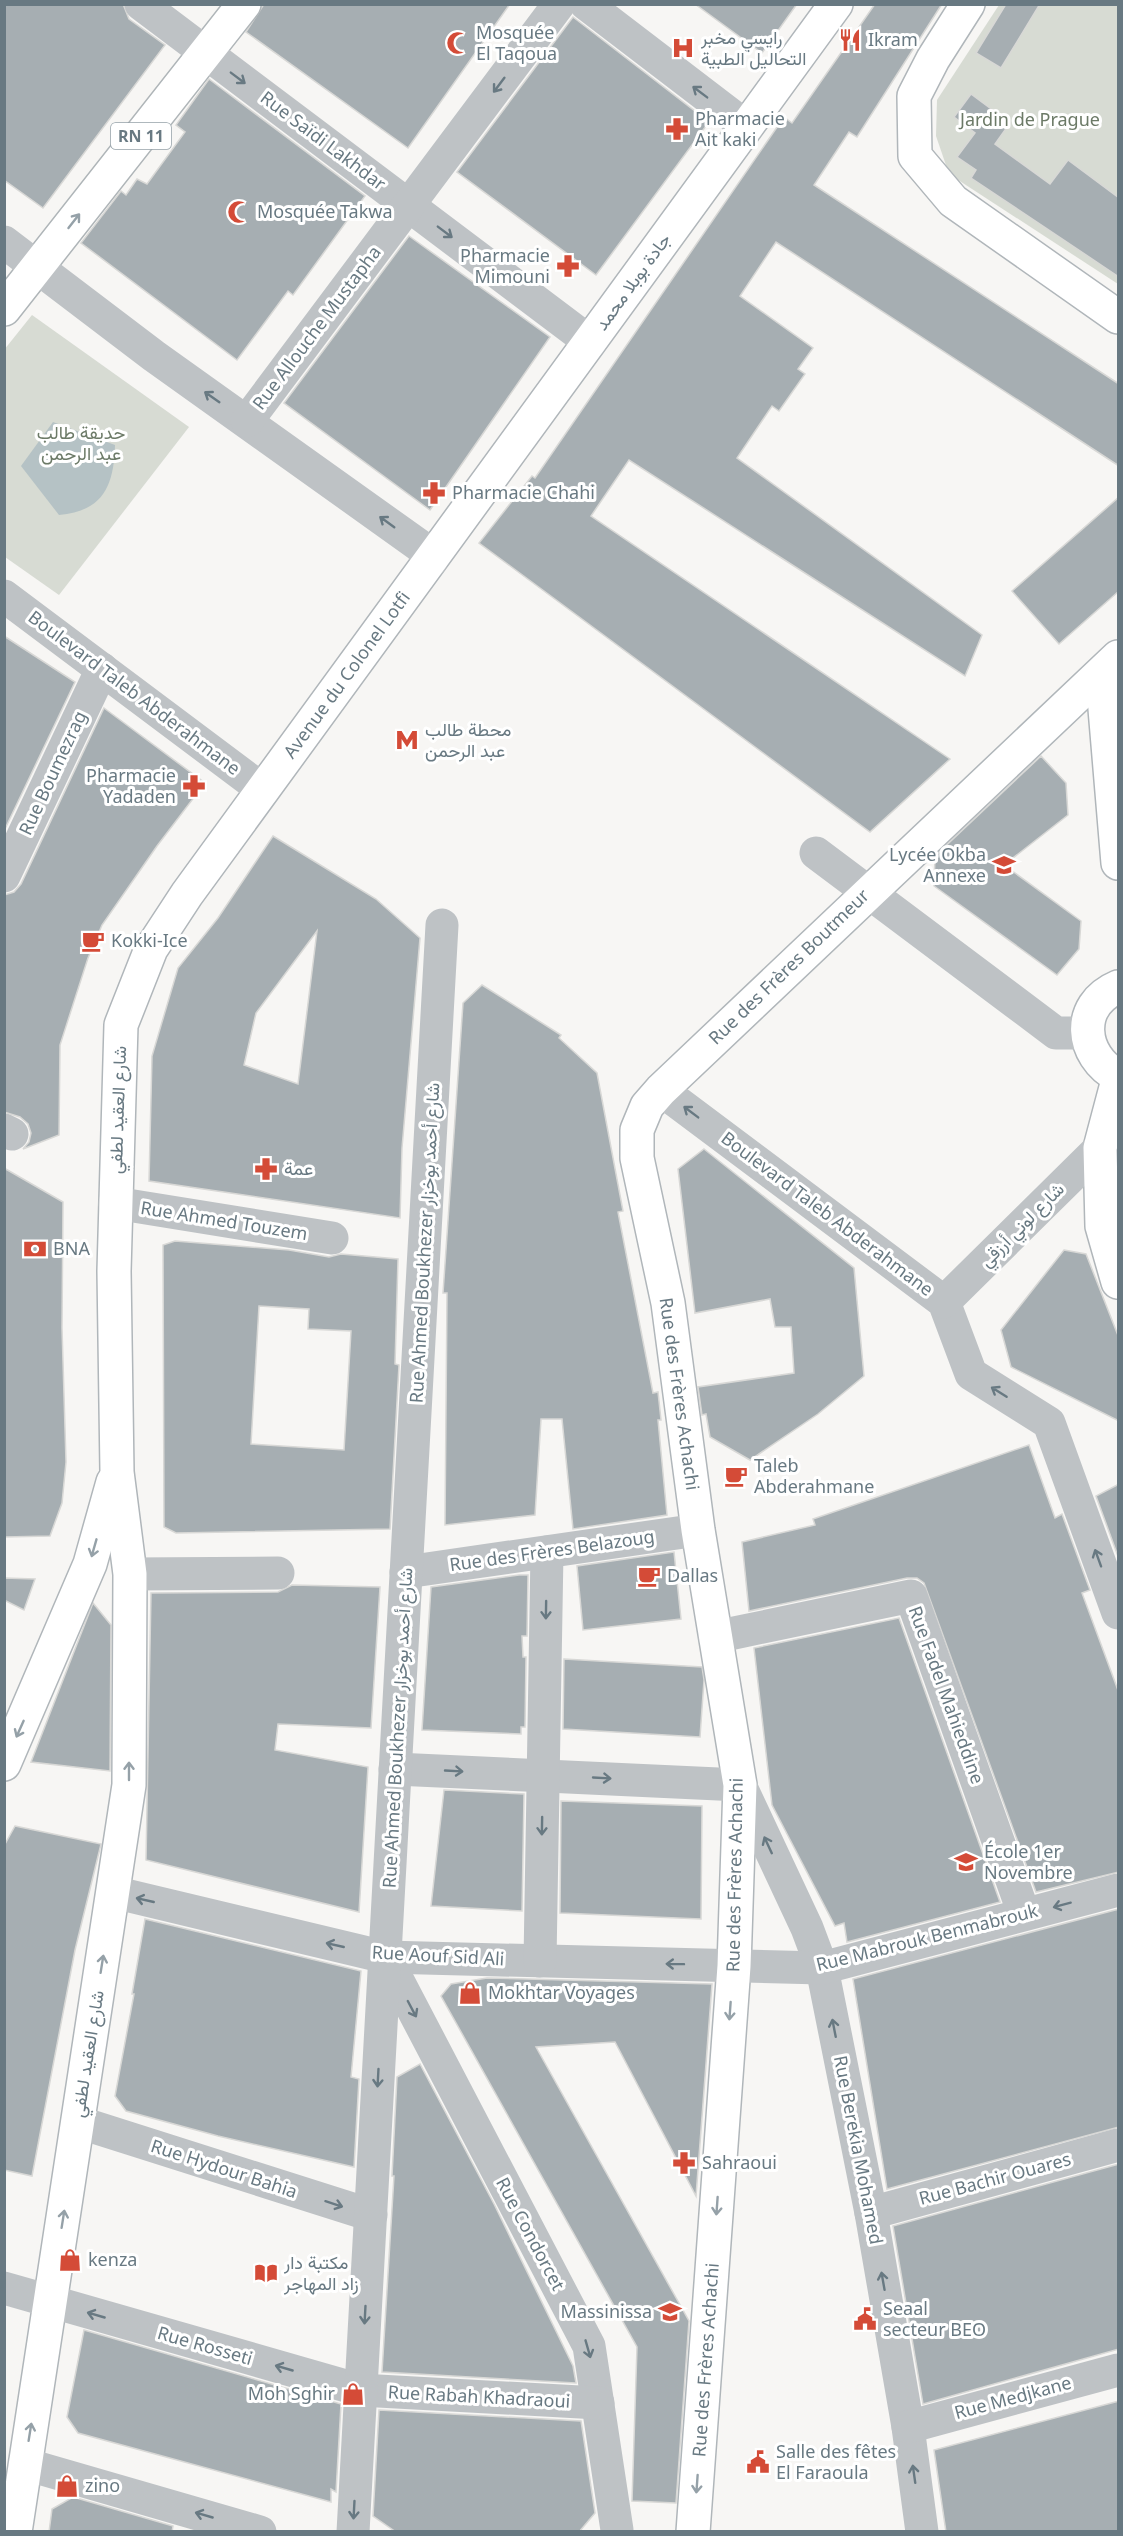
<svg xmlns="http://www.w3.org/2000/svg" width="1123" height="2536" viewBox="0 0 1123 2536" font-family="'Noto Sans',Vazirmatn,sans-serif">
	<style>
		.green { fill: #d7dbd3 }
		.water { fill: #b5c2c5 }
		.building { fill: #a6aeb2; stroke: #d8d8d6; stroke-width: 1.5; fill-rule: evenodd }
		.lines { fill: none; stroke-linecap: round; stroke-linejoin: round }
		.secondary-casing { stroke: #b0b6ba; stroke-width: 36 }
		.primary-casing { stroke: #afb5b8; stroke-width: 36 }
		.street { stroke: #bec2c5; stroke-width: 33 }
		.secondary { stroke: #fff; stroke-width: 33 }
		.primary { stroke: #fff; stroke-width: 33 }
		.oneway { stroke: #687982 }
		.oneway2 { stroke: #95a1a8 }
		.labels { text-anchor: middle; stroke-width: 6; stroke-linejoin: round; paint-order: stroke }
		.shield { fill: #fff; stroke: #95a1a8; stroke-width: 1.5 }
		.shield-label { font-size: 16px; font-weight: bold; fill: #687982 }
		.poi-label { font-size: 18px; fill: #687982; stroke: #fff; text-anchor: start }
		.park-label { font-size: 18px; fill: #6c7a67; stroke: #fff }
		.street-label { font-size: 18px; fill: #687982; stroke: #fff }
	</style>
	<rect width="100%" height="100%" fill="#f7f6f4"/>
	<g class="green">
		<polygon points="999,5 1118,5 1118,284 949,174 936,136 937,100"/>
		<polygon points="32,315 189,427 59,595 5,557 4,350"/>
	</g>
	<path class="water" d="M53,422L115,445C114,486 103,511 59,515L21,466Z"/>
	<g class="building">
		<polygon points="4,4 123,4 129,19 165,45 43,208 4,180"/>
		<polygon points="264,4 510,4 408,148 246,32"/>
		<polygon points="695,4 797,4 762,53"/>
		<polygon points="875,4 942,4 857,137 849,132 814,185 1119,384 1119,466 776,242 740,296 813,348 798,369 805,374 779,411 772,406 737,458 982,635 965,676 629,460 591,516 950,759 870,832 479,543 532,476 535,478 784,117 792,123"/>
		<polygon points="1006,4 1040,4 1001,68 976,53"/>
		<polygon points="573,17 709,122 596,275 457,172"/>
		<polygon points="209,79 365,196 293,295 288,291 237,360 81,243 121,191 126,195 137,179 147,184 185,132 176,125"/>
		<polygon points="971,94 1010,123 995,144 1050,184 1068,160 1119,198 1119,277 971,178 976,170 957,157 975,133 954,117"/>
		<polygon points="409,236 550,337 430,510 284,403"/>
		<polygon points="1119,497 1119,591 1059,644 1012,591"/>
		<polygon points="4,636 75,682 4,831"/>
		<polygon points="104,708 205,783 157,846 102,925 88,958 60,1045 59,1135 23,1149 29,1142 31,1133 28,1124 20,1117 4,1112 4,895 14,892 21,884"/>
		<polygon points="1041,756 1066,783 1068,815 1004,865 1081,921 1079,949 1057,975 934,886 935,856"/>
		<path d="M273,836L376,899L420,938L402,1148L400,1218L149,1181L152,1056L178,968L218,918ZM317,931L298,1084L244,1065L256,1013Z"/>
		<polygon points="482,985 561,1035 559,1038 597,1073 623,1211 618,1212 653,1393 658,1392 661,1420 658,1420 667,1515 573,1529 562,1419 541,1419 535,1515 445,1525 447,1293 443,1293 463,1003"/>
		<polygon points="704,1149 854,1268 864,1376 818,1414 750,1460 710,1437 706,1414 702,1415 698,1387 794,1373 791,1327 775,1327 770,1299 695,1313 678,1169"/>
		<polygon points="4,1168 63,1202 62,1328 66,1462 62,1503 50,1536 4,1537"/>
		<path d="M175,1241L289,1250L329,1257L341,1254L398,1259L395,1364L399,1365L390,1529L176,1533L164,1527L163,1245ZM259,1306L309,1309L308,1329L351,1331L344,1450L251,1444Z"/>
		<polygon points="1064,1250 1086,1254 1119,1338 1119,1421 1011,1367 1001,1330"/>
		<polygon points="1029,1445 1055,1518 1062,1514 1090,1590 1082,1593 1119,1693 1119,1872 1036,1892 924,1583 917,1578 907,1578 749,1611 742,1542 815,1525 813,1519"/>
		<polygon points="1119,1484 1119,1559 1096,1496"/>
		<polygon points="674,1552 681,1619 583,1630 577,1566"/>
		<polygon points="519,1575 528,1575 527,1636 522,1636 523,1657 526,1657 525,1727 521,1727 521,1734 422,1730 431,1587"/>
		<polygon points="4,1578 35,1579 24,1610 4,1600"/>
		<polygon points="292,1585 380,1587 371,1728 278,1724 275,1750 368,1767 359,1912 146,1860 151,1593 278,1592"/>
		<polygon points="93,1603 111,1625 110,1771 31,1762"/>
		<polygon points="899,1618 1000,1902 847,1942 844,1923 835,1926 772,1805 754,1648"/>
		<polygon points="564,1659 702,1667 704,1680 700,1737 563,1729"/>
		<polygon points="444,1790 524,1794 522,1911 431,1906"/>
		<polygon points="561,1801 702,1806 701,1919 560,1913"/>
		<polygon points="15,1826 101,1844 75,1950 32,2176 4,2170 4,1846"/>
		<polygon points="1119,1909 1119,2127 887,2189 853,1979"/>
		<polygon points="145,1919 361,1971 351,2077 359,2079 354,2167 218,2136 126,2111 115,2096 134,1994 132,1994"/>
		<polygon points="487,1978 712,1984 696,2196 615,2042 536,2047 689,2321 676,2503 632,2501 637,2347 441,1996 451,1984"/>
		<polygon points="420,2064 494,2204 573,2366 576,2383 382,2372 394,2176 392,2176 397,2077"/>
		<polygon points="1119,2164 1119,2349 923,2404 893,2226"/>
		<polygon points="84,2330 341,2404 336,2492 331,2489 331,2502 78,2433 67,2417"/>
		<polygon points="1119,2401 1119,2532 946,2532 934,2450"/>
		<polygon points="379,2410 581,2421 595,2513 579,2532 396,2532 373,2516"/>
		<polygon points="73,2497 173,2526 172,2532 49,2532 52,2509"/>
	</g>
	<g class="lines">
		<g class="secondary-casing">
			<g id="secondary">
				<polyline points="968,4 933,59 914,96 915,156 953,201 1118,317"/>
				<polyline points="1102,673 1118,863"/>
				<path d="M1118,987C1075,1005 1080,1056 1118,1076"/>
				<polyline points="1118,1080 1100,1148 1102,1226 1118,1282"/>
				<polyline points="4,1764 90,1564 113,1482"/>
				<polyline points="15,2532 129,1785 130,1574 117,1472 114,1271 121,1025 151,949 187,894 836,4"/>
				<polyline points="693,2532 734,1966 740,1785 698,1530 668,1303 637,1158 637,1130 647,1106 661,1090 1118,657"/>
			</g>
		</g>
		<g class="primary-casing">
			<polyline id="primary" points="4,309 244,4"/>
		</g>
		<g class="street">
			<polyline points="141,4 590,342"/>
			<polyline points="586,4 747,127"/>
			<polyline points="4,242 154,356 420,546 431,561"/>
			<polyline points="247,421 559,4"/>
			<polyline points="4,596 263,790"/>
			<polyline points="816,853 1056,1033 1088,1033"/>
			<polyline points="4,876 102,669"/>
			<polyline points="661,1090 944,1302 971,1374 1049,1423 1118,1613"/>
			<polyline points="4,1130 12,1134"/>
			<polyline points="115,1203 332,1238"/>
			<polyline points="944,1302 1100,1148"/>
			<polyline points="406,1572 698,1530"/>
			<polyline points="130,1574 278,1573"/>
			<polyline points="715,1637 911,1596 1024,1914"/>
			<polyline points="395,1769 740,1785 807,1928 822,1968 871,2213 908,2427 922,2532"/>
			<polyline points="113,1892 385,1957 822,1968 1118,1890"/>
			<polyline points="386,1958 589,2346 617,2530"/>
			<polyline points="540,1961 547,1552"/>
			<polyline points="78,2122 371,2215"/>
			<polyline points="871,2213 1118,2145"/>
			<polyline points="4,2288 360,2390 598,2403"/>
			<polyline points="908,2427 1118,2370"/>
			<polyline points="25,2464 260,2532"/>
			<polyline points="353,2532 442,925"/>
		</g>
		<use href="#secondary" class="secondary"/>
		<use href="#primary" class="primary"/>
	</g>
	<defs><path id="oneway-shaft" d="M-6 0H5M1.5-3L5.5 0L1.5 3" fill="none" stroke-width="1.6" stroke-linecap="round" stroke-linejoin="round" transform="scale(1.5)"/></defs>
	<g class="oneway">
		<use href="#oneway-shaft" transform="translate(238 78) rotate(37)"/>
		<use href="#oneway-shaft" transform="translate(499 85) rotate(127)"/>
		<use href="#oneway-shaft" transform="translate(700 92) rotate(-143)"/>
		<use href="#oneway-shaft" transform="translate(445 232) rotate(37)"/>
		<use href="#oneway-shaft" transform="translate(212 397) rotate(-145)"/>
		<use href="#oneway-shaft" transform="translate(387 522) rotate(-144)"/>
		<use href="#oneway-shaft" transform="translate(691 1112) rotate(-143)"/>
		<use href="#oneway-shaft" transform="translate(999 1392) rotate(-148)"/>
		<use href="#oneway-shaft" transform="translate(1098 1558) rotate(-110)"/>
		<use href="#oneway-shaft" transform="translate(546 1610) rotate(91)"/>
		<use href="#oneway-shaft" transform="translate(454 1771) rotate(3)"/>
		<use href="#oneway-shaft" transform="translate(602 1778) rotate(3)"/>
		<use href="#oneway-shaft" transform="translate(542 1826) rotate(91)"/>
		<use href="#oneway-shaft" transform="translate(768 1845) rotate(-115)"/>
		<use href="#oneway-shaft" transform="translate(145 1900) rotate(-167)"/>
		<use href="#oneway-shaft" transform="translate(1062 1905) rotate(165)"/>
		<use href="#oneway-shaft" transform="translate(335 1945) rotate(-167)"/>
		<use href="#oneway-shaft" transform="translate(675 1964) rotate(-179)"/>
		<use href="#oneway-shaft" transform="translate(412 2009) rotate(62)"/>
		<use href="#oneway-shaft" transform="translate(834 2028) rotate(-101)"/>
		<use href="#oneway-shaft" transform="translate(378 2078) rotate(93)"/>
		<use href="#oneway-shaft" transform="translate(334 2204) rotate(18)"/>
		<use href="#oneway-shaft" transform="translate(883 2281) rotate(-100)"/>
		<use href="#oneway-shaft" transform="translate(96 2315) rotate(-164)"/>
		<use href="#oneway-shaft" transform="translate(365 2315) rotate(93)"/>
		<use href="#oneway-shaft" transform="translate(588 2349) rotate(74)"/>
		<use href="#oneway-shaft" transform="translate(284 2368) rotate(-164)"/>
		<use href="#oneway-shaft" transform="translate(914 2474) rotate(-98)"/>
		<use href="#oneway-shaft" transform="translate(354 2510) rotate(93)"/>
		<use href="#oneway-shaft" transform="translate(204 2515) rotate(-164)"/>
	</g>
	<g class="oneway2">
		<use href="#oneway-shaft" transform="translate(74 221) rotate(-52)"/>
		<use href="#oneway-shaft" transform="translate(94 1548) rotate(106)"/>
		<use href="#oneway-shaft" transform="translate(20 1729) rotate(114)"/>
		<use href="#oneway-shaft" transform="translate(129 1771) rotate(-90)"/>
		<use href="#oneway-shaft" transform="translate(102 1964) rotate(-81)"/>
		<use href="#oneway-shaft" transform="translate(730 2011) rotate(94)"/>
		<use href="#oneway-shaft" transform="translate(717 2206) rotate(94)"/>
		<use href="#oneway-shaft" transform="translate(63 2219) rotate(-81)"/>
		<use href="#oneway-shaft" transform="translate(30 2432) rotate(-81)"/>
		<use href="#oneway-shaft" transform="translate(697 2484) rotate(94)"/>
	</g>
	<defs>
		<g id="restaurant-bare" transform="scale(1.8)"><path d="M-5-6h1v4h1v-4h1v4h1v-4h1v5L-1.5 .5V6h-2V.5L-5-1ZM5-6V6H3V1.5H1.5Q1.5-4 5-6Z" fill="#d44b37" stroke="#fff" stroke-width="2.5" paint-order="stroke"/></g>
		<g id="mosque-bare" transform="scale(1.8)"><path d="M3.5-4.9A6 6 0 1 0 3.5 4.9A5 5 0 1 1 3.5-4.9Z" fill="#d44b37" stroke="#fff" stroke-width="2.5" paint-order="stroke"/></g>
		<g id="hospital-bare" transform="scale(1.8)"><path d="M-5-5h3v3.5h4V-5h3V5h-3V1.5h-4V5h-3Z" fill="#d44b37" stroke="#fff" stroke-width="2.5" paint-order="stroke"/></g>
		<g id="pharmacy-bare" transform="scale(1.8)"><path d="M-2-6h4v4h4v4h-4v4h-4v-4h-4v-4h4Z" fill="#d44b37" stroke="#fff" stroke-width="2.5" paint-order="stroke"/></g>
		<g id="metro-bare" transform="scale(1.8)"><path d="M-5.5 5V-5H-3L0 0L3-5H5.5V5H3V-.5L0 4L-3-.5V5Z" fill="#d44b37" stroke="#fff" stroke-width="2.5" paint-order="stroke"/></g>
		<g id="school-bare" transform="scale(1.8)"><path d="M0-5L7-2L0 1L-7-2ZM-4 1L0 2.5L4 1V4Q0 6-4 4Z" fill="#d44b37" stroke="#fff" stroke-width="2.5" paint-order="stroke"/></g>
		<g id="cafe-bare" transform="scale(1.8)"><path d="M-5.5-4.5H6V0H3Q3 3.5 0 3.5H-2.5Q-5.5 3.5-5.5 0ZM3-3.2v2h1.7v-2ZM-6 4.5H4V6H-6Z" fill="#d44b37" stroke="#fff" stroke-width="2.5" paint-order="stroke"/></g>
		<g id="bank-bare" transform="scale(1.8)"><path d="M-6-4H6V4H-6ZM0-2.3a2.3 2.3 0 1 0 0 4.6a2.3 2.3 0 1 0 0-4.6Z" fill="#d44b37" stroke="#fff" stroke-width="2.5" paint-order="stroke"/></g>
		<g id="shop-bare" transform="scale(1.8)"><path d="M-5-2.5h2.3a2.7 3.5 0 0 1 5.4 0H5L5.5 6h-11ZM-1.5-2.5h3a1.5 2.3 0 0 0-3 0Z" fill="#d44b37" stroke="#fff" stroke-width="2.5" paint-order="stroke"/></g>
		<g id="library-bare" transform="scale(1.8)"><path d="M-6-4Q-3-5.5-.7-3.5V5Q-3 3-6 4ZM6-4Q3-5.5 .7-3.5V5Q3 3 6 4Z" fill="#d44b37" stroke="#fff" stroke-width="2.5" paint-order="stroke"/></g>
		<g id="civic-bare" transform="scale(1.8)"><path d="M-.6-6.5H3V-4.5H.6V-3L4-1V1h2V6H-6V1h2V-1L-.6-3ZM-1.2 2.5V6h2.4V2.5Z" fill="#d44b37" stroke="#fff" stroke-width="2.5" paint-order="stroke"/></g>
	</defs>
	<g fill-rule="evenodd">
		<use href="#restaurant-bare" x="850" y="40"/>
		<use href="#mosque-bare" x="458" y="43"/>
		<use href="#hospital-bare" x="683" y="48"/>
		<use href="#pharmacy-bare" x="677" y="129"/>
		<use href="#mosque-bare" x="239" y="212"/>
		<use href="#pharmacy-bare" x="568" y="266"/>
		<use href="#pharmacy-bare" x="434" y="493"/>
		<use href="#metro-bare" x="407" y="740"/>
		<use href="#pharmacy-bare" x="194" y="786"/>
		<use href="#school-bare" x="1004" y="865"/>
		<use href="#cafe-bare" x="93" y="941"/>
		<use href="#pharmacy-bare" x="266" y="1169"/>
		<use href="#bank-bare" x="35" y="1249"/>
		<use href="#cafe-bare" x="736" y="1476"/>
		<use href="#cafe-bare" x="649" y="1576"/>
		<use href="#school-bare" x="966" y="1862"/>
		<use href="#shop-bare" x="470" y="1993"/>
		<use href="#pharmacy-bare" x="684" y="2163"/>
		<use href="#shop-bare" x="70" y="2260"/>
		<use href="#library-bare" x="266" y="2273"/>
		<use href="#school-bare" x="670" y="2312"/>
		<use href="#civic-bare" x="865" y="2319"/>
		<use href="#shop-bare" x="353" y="2394"/>
		<use href="#civic-bare" x="758" y="2462"/>
		<use href="#shop-bare" x="67" y="2486"/>
	</g>
	<g class="labels">
		<rect class="shield" x="111" y="123" width="60" height="26" rx="4.5"/>
		<g class="shield-label">
			<text x="141" y="142">RN 11</text>
		</g>
		<g class="poi-label">
			<text x="476" y="39">Mosquée<tspan x="476" dy="21">El Taqoua</tspan></text>
			<text x="701" y="44">رايسي مخبر<tspan x="701" dy="21">التحاليل الطبية</tspan></text>
			<text x="868" y="46">Ikram</text>
			<text x="695" y="125">Pharmacie<tspan x="695" dy="21">Ait kaki</tspan></text>
			<text x="257" y="218">Mosquée Takwa</text>
			<text x="550" y="262" text-anchor="end">Pharmacie<tspan x="550" dy="21">Mimouni</tspan></text>
			<text x="452" y="499">Pharmacie Chahi</text>
			<text x="425" y="736">محطة طالب<tspan x="425" dy="21">عبد الرحمن</tspan></text>
			<text x="176" y="782" text-anchor="end">Pharmacie<tspan x="176" dy="21">Yadaden</tspan></text>
			<text x="986" y="861" text-anchor="end">Lycée Okba<tspan x="986" dy="21">Annexe</tspan></text>
			<text x="111" y="947">Kokki-Ice</text>
			<text x="284" y="1175">عمة</text>
			<text x="53" y="1255">BNA</text>
			<text x="754" y="1472">Taleb<tspan x="754" dy="21">Abderahmane</tspan></text>
			<text x="667" y="1582">Dallas</text>
			<text x="984" y="1858">École 1er<tspan x="984" dy="21">Novembre</tspan></text>
			<text x="488" y="1999">Mokhtar Voyages</text>
			<text x="702" y="2169">Sahraoui</text>
			<text x="88" y="2266">kenza</text>
			<text x="284" y="2269">مكتبة دار<tspan x="284" dy="21">زاد المهاجر</tspan></text>
			<text x="883" y="2315">Seaal<tspan x="883" dy="21">secteur BEO</tspan></text>
			<text x="652" y="2318" text-anchor="end">Massinissa</text>
			<text x="335" y="2400" text-anchor="end">Moh Sghir</text>
			<text x="776" y="2458">Salle des fêtes<tspan x="776" dy="21">El Faraoula</tspan></text>
			<text x="85" y="2492">zino</text>
		</g>
		<g class="park-label">
			<text x="1030" y="126">Jardin de Prague</text>
			<text x="81" y="439">حديقة طالب<tspan x="81" dy="21">عبد الرحمن</tspan></text>
		</g>
		<g class="street-label">
			<text transform="translate(323 141) rotate(37)" y="6">Rue Saïdi Lakhdar</text>
			<text transform="translate(633 282) rotate(-54)" y="6">جادة بوبلا محمد</text>
			<text transform="translate(317 328) rotate(-53)" y="6">Rue Allouche Mustapha</text>
			<text transform="translate(347 675) rotate(-54)" y="6">Avenue du Colonel Lotfi</text>
			<text transform="translate(134 693) rotate(37)" y="6">Boulevard Taleb Abderahmane</text>
			<text transform="translate(53 773) rotate(-65)" y="6">Rue Boumezrag</text>
			<text transform="translate(789 967) rotate(-44)" y="6">Rue des Frères Boutmeur</text>
			<text transform="translate(118 1110) rotate(-88)" y="6">شارع العقيد لطفي</text>
			<text transform="translate(827 1214) rotate(37)" y="6">Boulevard Taleb Abderahmane</text>
			<text transform="translate(224 1221) rotate(9)" y="6">Rue Ahmed Touzem</text>
			<text transform="translate(1022 1225) rotate(-45)" y="6">شارع لوني أرزقي</text>
			<text transform="translate(425 1243) rotate(-87)" y="6">Rue Ahmed Boukhezer شارع أحمد بوخزار</text>
			<text transform="translate(679 1394) rotate(82)" y="6">Rue des Frères Achachi</text>
			<text transform="translate(552 1551) rotate(-8)" y="6">Rue des Frères Belazoug</text>
			<text transform="translate(946 1695) rotate(70)" y="6">Rue Fadel Mahieddine</text>
			<text transform="translate(398 1728) rotate(-87)" y="6">Rue Ahmed Boukhezer شارع أحمد بوخزار</text>
			<text transform="translate(735 1875) rotate(-89)" y="6">Rue des Frères Achachi</text>
			<text transform="translate(927 1938) rotate(-14)" y="6">Rue Mabrouk Benmabrouk</text>
			<text transform="translate(438 1956) rotate(3)" y="6">Rue Aouf Sid Ali</text>
			<text transform="translate(88 2054) rotate(-81)" y="6">شارع العقيد لطفي</text>
			<text transform="translate(858 2150) rotate(79)" y="6">Rue Berekia Mohamed</text>
			<text transform="translate(224 2169) rotate(18)" y="6">Rue Hydour Bahia</text>
			<text transform="translate(995 2179) rotate(-15)" y="6">Rue Bachir Ouares</text>
			<text transform="translate(530 2234) rotate(62)" y="6">Rue Condorcet</text>
			<text transform="translate(205 2346) rotate(16)" y="6">Rue Rosseti</text>
			<text transform="translate(706 2360) rotate(-86)" y="6">Rue des Frères Achachi</text>
			<text transform="translate(479 2397) rotate(3)" y="6">Rue Rabah Khadraoui</text>
			<text transform="translate(1013 2398) rotate(-15)" y="6">Rue Medjkane</text>
		</g>
	</g>
	<rect width="1123" height="2536" fill="none" stroke="#687982" stroke-width="12"/>
</svg>
